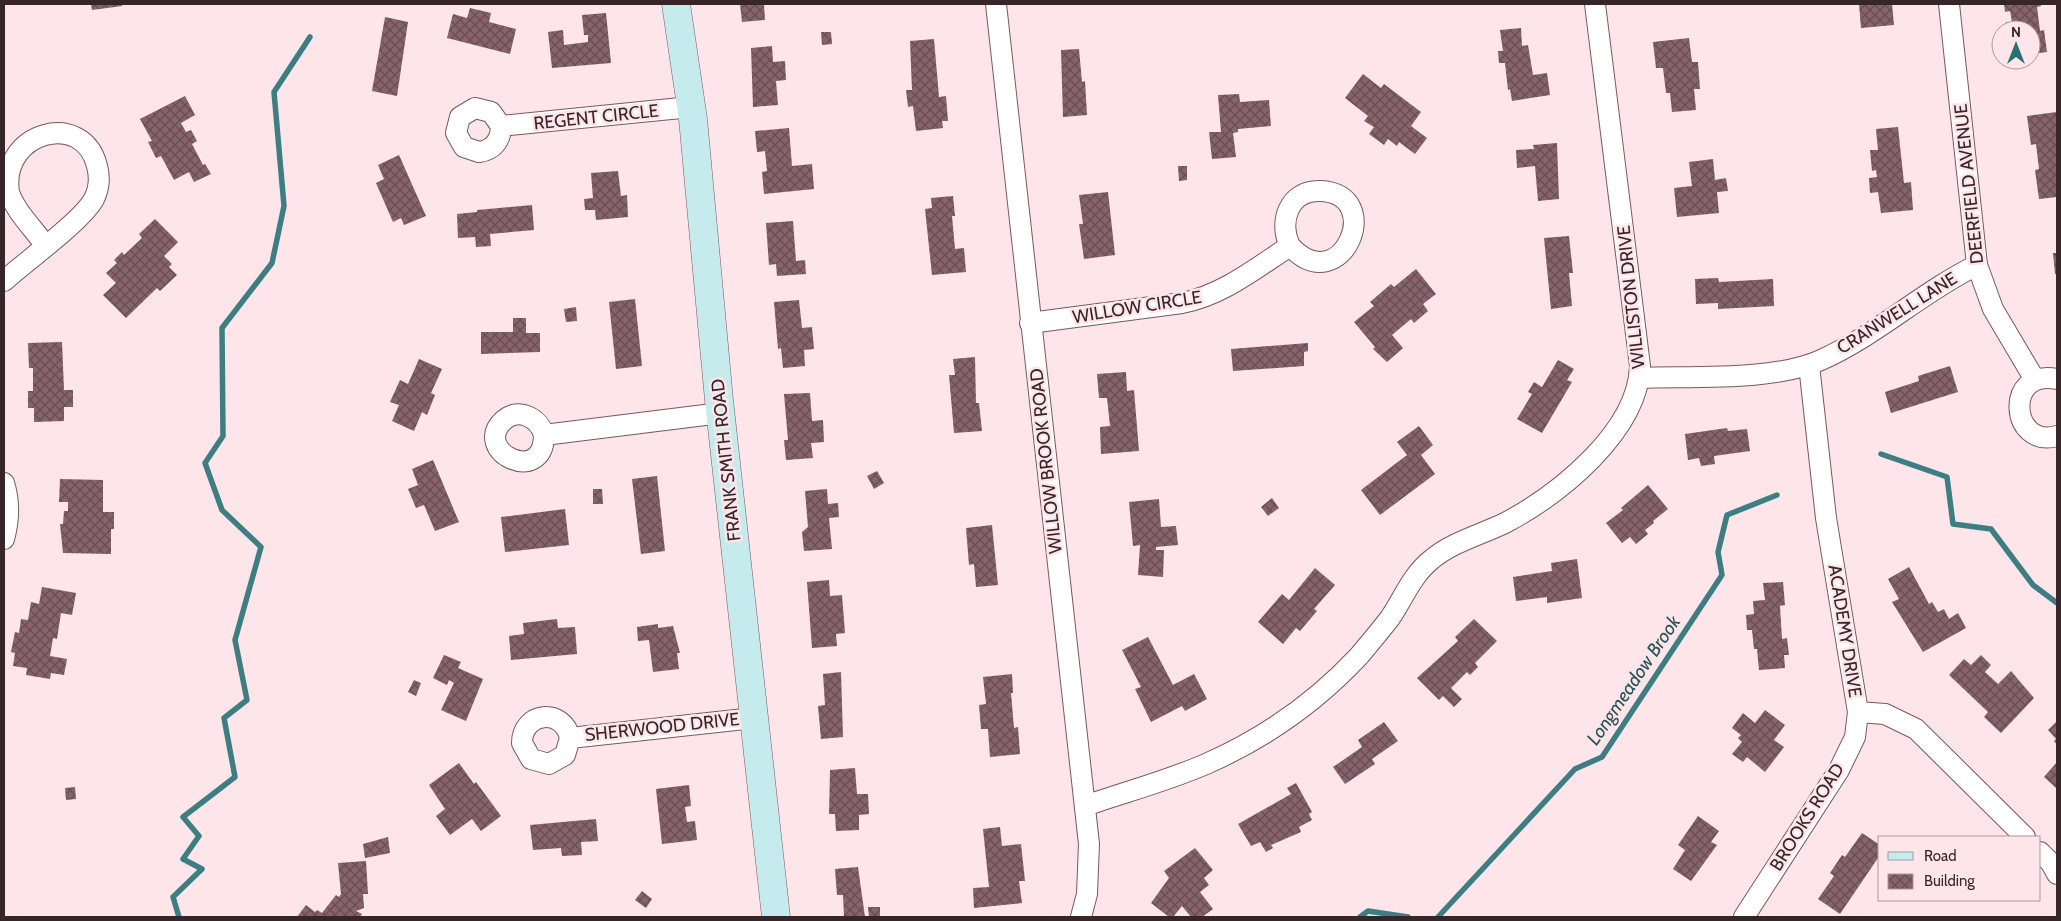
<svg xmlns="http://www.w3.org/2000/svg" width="2061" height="921" viewBox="0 0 2061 921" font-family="Cabin,sans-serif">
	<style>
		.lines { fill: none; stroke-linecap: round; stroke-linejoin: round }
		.stream { stroke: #3c7e82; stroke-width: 5.5 }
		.building { fill: url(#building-cross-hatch) }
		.street-casing { stroke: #7a575f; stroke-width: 22 }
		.secondary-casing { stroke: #7a575f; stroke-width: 29 }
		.street { stroke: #fff; stroke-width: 20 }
		.secondary { stroke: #c5ebed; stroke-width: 28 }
		.labels { text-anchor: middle; stroke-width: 5; stroke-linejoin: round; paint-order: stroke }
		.street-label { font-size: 18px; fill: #36262a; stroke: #fee5ea }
		.water-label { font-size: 19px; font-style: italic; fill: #275356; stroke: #fee5ea }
	</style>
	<defs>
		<pattern id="building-cross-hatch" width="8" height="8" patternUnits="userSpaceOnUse" patternTransform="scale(1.25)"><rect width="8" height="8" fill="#87636b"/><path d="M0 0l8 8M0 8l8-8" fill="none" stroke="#694d54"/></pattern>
	</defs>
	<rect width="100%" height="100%" fill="#fee5ea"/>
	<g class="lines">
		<g class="stream">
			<polyline points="1881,454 1947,477 1953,524 1991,529 2033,585 2057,603"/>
			<polyline points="179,917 173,897 202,869 183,859 199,836 183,817 235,777 224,718 247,700 235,640 261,547 222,510 205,463 223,436 222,328 272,263 284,206 274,92 310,37"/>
			<polyline points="1360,917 1368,911 1408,917"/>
			<polyline points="1438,917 1575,769 1602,757 1722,575 1718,552 1727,515 1777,495"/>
		</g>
	</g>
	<g class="building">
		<polygon points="91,4 122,4 122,6 92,10"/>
		<polygon points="740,4 764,4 765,20 742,22"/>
		<polygon points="1859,4 1892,4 1894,25 1861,28"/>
		<polygon points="2004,4 2041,4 2041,6 2037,7 2040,31 2044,30 2047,52 2031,54 2031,30 2007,30 2006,22 2012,22 2010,11 2005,12"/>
		<polygon points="470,8 491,13 489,22 516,29 510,54 447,38 453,14 467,18"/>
		<polygon points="606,13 611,63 552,68 548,32 563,30 564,45 588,42 588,35 584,35 582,15"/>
		<polygon points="385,17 408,22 397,96 372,91"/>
		<polygon points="1521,28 1522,46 1528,45 1533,75 1547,73 1550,95 1512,101 1510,89 1508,90 1505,63 1499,63 1498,51 1503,51 1500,30"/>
		<polygon points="821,32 831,32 832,44 822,45"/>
		<polygon points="1689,38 1692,62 1698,62 1700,89 1694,89 1696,110 1672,112 1670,93 1666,93 1663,68 1656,68 1653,42"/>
		<polygon points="934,39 939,97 946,96 948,121 942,121 943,128 916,131 913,106 908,107 906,90 912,90 910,41"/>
		<polygon points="772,46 773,62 785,61 786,80 776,81 778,105 753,107 751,48"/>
		<polygon points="1079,49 1082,82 1085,81 1087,115 1063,117 1061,50"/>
		<polygon points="1363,74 1381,88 1384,84 1421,112 1411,126 1427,138 1415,154 1399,142 1397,146 1388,139 1384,145 1369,134 1374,127 1364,121 1368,116 1345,98"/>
		<polygon points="1239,94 1240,102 1269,100 1271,126 1238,129 1238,132 1233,133 1236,157 1212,159 1209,132 1221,132 1218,95"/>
		<polygon points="185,96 195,115 181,123 186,132 191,130 197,141 192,144 203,165 205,164 211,174 194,182 189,172 174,180 161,156 156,158 148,142 152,141 140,119"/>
		<polygon points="2057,112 2057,197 2039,199 2035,170 2039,169 2036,144 2031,145 2027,116"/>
		<polygon points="1898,127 1904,183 1911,182 1913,210 1881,213 1878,192 1870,193 1869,178 1877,177 1876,170 1872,171 1870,150 1878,150 1876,129"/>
		<polygon points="789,128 792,166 812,164 814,189 764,194 762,172 767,171 765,151 757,152 755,131"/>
		<polygon points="1557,143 1559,199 1538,201 1535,166 1517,168 1516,150 1534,149 1533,145"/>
		<polygon points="399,155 426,216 404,225 401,218 393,222 376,183 384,179 378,165"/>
		<polygon points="1713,159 1715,180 1726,178 1728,191 1717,192 1719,213 1677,217 1674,188 1692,186 1689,162"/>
		<polygon points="1178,166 1187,166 1187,180 1179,181"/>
		<polygon points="618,171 621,196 627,195 628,217 596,220 595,210 585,210 584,199 593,198 591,173"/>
		<polygon points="1108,192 1115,255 1084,259 1079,224 1083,224 1079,195"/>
		<polygon points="953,196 955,216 952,216 955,249 964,248 966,272 932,275 925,209 932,208 931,198"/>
		<polygon points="532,205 534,230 490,234 491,246 476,247 475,237 458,238 457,214 477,212 477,210"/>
		<polygon points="155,219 178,242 164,256 172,264 169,267 177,275 160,291 157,288 126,318 103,295 116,283 106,273 117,263 114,260 122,252 124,255 142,238 139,234"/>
		<polygon points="793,221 796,261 805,260 806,274 777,276 776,264 769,265 766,223"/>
		<polygon points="1569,236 1573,273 1569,273 1572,306 1551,309 1544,238"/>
		<polygon points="2053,253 2057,253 2057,274 2055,274"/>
		<polygon points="1416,269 1436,294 1423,304 1428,311 1414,323 1411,319 1392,335 1403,348 1387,362 1373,349 1375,347 1354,322 1374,306 1370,302 1391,284 1394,287"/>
		<polygon points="1718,278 1719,282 1773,279 1774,306 1718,309 1718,303 1696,304 1695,279"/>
		<polygon points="635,299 642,366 616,369 609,302"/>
		<polygon points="799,300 802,328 812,327 814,349 804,350 805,366 783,368 781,348 778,349 774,302"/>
		<polygon points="576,307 577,321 566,322 564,309"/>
		<polygon points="513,318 526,318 526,333 540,333 540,352 481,354 481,332 513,332"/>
		<polygon points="62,342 64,390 73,390 73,407 64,407 64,421 34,422 34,408 28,408 28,391 33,391 33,368 29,368 28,343"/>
		<polygon points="1308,343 1308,351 1304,352 1304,366 1233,371 1231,349"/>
		<polygon points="975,357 976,403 979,403 982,431 954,433 949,375 955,375 953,359"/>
		<polygon points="419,359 442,369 431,393 435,395 427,415 422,412 414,431 392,421 399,405 390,402 400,380 408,384"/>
		<polygon points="1558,360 1574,369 1567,380 1572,382 1542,433 1517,419 1532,394 1528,392 1534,382 1542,387"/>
		<polygon points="1950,366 1958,392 1891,413 1885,392 1919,381 1918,376"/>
		<polygon points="1126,372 1127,391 1134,390 1139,451 1101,454 1100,427 1110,426 1107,398 1099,398 1097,374"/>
		<polygon points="810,393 812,421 823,420 824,442 811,443 813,458 786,460 784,440 788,440 784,394"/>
		<polygon points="1419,426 1433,445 1421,455 1435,474 1380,515 1361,490 1407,455 1397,442"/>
		<polygon points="1727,428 1728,431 1747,429 1750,451 1714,456 1715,464 1701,466 1699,458 1688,460 1685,434"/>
		<polygon points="433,460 459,522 435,531 424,505 416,508 408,489 418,485 412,469"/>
		<polygon points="877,471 884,483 874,489 867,476"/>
		<polygon points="657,476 665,551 641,554 632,479"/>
		<polygon points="60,479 103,480 103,512 114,512 114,529 111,529 111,554 63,553 60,524 63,524 64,511 68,511 68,502 59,502"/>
		<polygon points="1648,485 1668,509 1653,521 1654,523 1645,530 1648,534 1636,544 1630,537 1622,543 1606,523 1623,510 1621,508"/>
		<polygon points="593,489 602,489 603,504 593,504"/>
		<polygon points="827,489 828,504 838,503 839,517 829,518 832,549 804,551 802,532 808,527 805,491"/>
		<polygon points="1272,498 1279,508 1268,516 1261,507"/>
		<polygon points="1159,499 1161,527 1176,526 1178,545 1156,547 1156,550 1164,550 1163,577 1138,575 1140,545 1133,546 1129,502"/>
		<polygon points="565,509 569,545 505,552 501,517"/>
		<polygon points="992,525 998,585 976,587 974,564 969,565 966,528"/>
		<polygon points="1577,559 1582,598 1547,603 1547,597 1516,601 1513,577 1552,571 1551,563"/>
		<polygon points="1909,567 1929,604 1932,602 1938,612 1944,609 1949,619 1958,613 1966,628 1923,652 1892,602 1899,599 1888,579"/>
		<polygon points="1315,568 1335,585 1314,609 1317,611 1300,631 1296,628 1283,644 1258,622 1282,594 1289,600"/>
		<polygon points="829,580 830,596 842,595 845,633 836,634 837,646 812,648 807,582"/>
		<polygon points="1783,582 1785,605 1780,606 1782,639 1787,638 1789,655 1784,655 1785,668 1759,670 1757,649 1754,649 1752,630 1747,630 1746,615 1754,614 1753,601 1765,600 1763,583"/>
		<polygon points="42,587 76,593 72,615 61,613 57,639 53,638 50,656 67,659 64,675 51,673 50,679 26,675 27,668 13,666 15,653 11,652 15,632 19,633 21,619 28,620 31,602 39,604"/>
		<polygon points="557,619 558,628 575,627 577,654 511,660 509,636 524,634 523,623"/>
		<polygon points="1474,619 1497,641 1475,663 1478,667 1470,675 1467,672 1451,688 1462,699 1454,707 1443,696 1439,700 1417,678 1458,641 1455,637"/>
		<polygon points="658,624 658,628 673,626 680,653 677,653 679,669 653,672 649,640 638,641 637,627"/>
		<polygon points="1148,637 1173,685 1194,674 1207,699 1185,711 1182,706 1151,722 1135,689 1141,687 1122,650"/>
		<polygon points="444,655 461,662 458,668 483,679 466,721 441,710 454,683 449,680 447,685 433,678"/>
		<polygon points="1981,655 1991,665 1985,672 1998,684 2011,671 2034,698 2001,733 1984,717 1988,712 1949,675 1964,659 1971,665"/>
		<polygon points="841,672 843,737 821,739 818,706 825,705 823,674"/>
		<polygon points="1012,674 1013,693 1011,693 1014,728 1018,727 1020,754 990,757 988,729 981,729 979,705 986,704 983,677"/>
		<polygon points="414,680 421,683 416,696 408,692"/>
		<polygon points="1765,710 1785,725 1774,740 1784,747 1765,772 1747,757 1743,762 1732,754 1742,742 1738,738 1741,735 1732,728 1743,713 1755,723"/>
		<polygon points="2057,721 2057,745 2054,741 2056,739 2048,730"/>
		<polygon points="1384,722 1398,741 1372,759 1375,764 1345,784 1333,767 1362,747 1358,740"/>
		<polygon points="2057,762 2057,789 2044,777"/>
		<polygon points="459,763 474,784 476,782 501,816 481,831 472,819 450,835 436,816 445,809 429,785"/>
		<polygon points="855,768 857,794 868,794 869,814 859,815 859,830 836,831 835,814 829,814 830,770"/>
		<polygon points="1296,783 1312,812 1309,814 1312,820 1299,827 1301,832 1271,845 1273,848 1266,852 1260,842 1251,846 1238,824 1291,794 1287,788"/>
		<polygon points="689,785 691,806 685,807 687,822 695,821 697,840 662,844 656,789"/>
		<polygon points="75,787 76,799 66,800 65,788"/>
		<polygon points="1698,816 1719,831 1711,842 1717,845 1691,881 1673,869 1685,850 1678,845"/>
		<polygon points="596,819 598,841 581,842 582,855 562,856 561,848 533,850 530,825"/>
		<polygon points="1000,827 1002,846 1021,844 1025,881 1019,881 1022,903 974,908 973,888 989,887 983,829"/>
		<polygon points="1862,833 1880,845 1880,855 1840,914 1818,899 1834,876 1830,873 1842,855 1845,857"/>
		<polygon points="388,837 390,853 365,858 363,844"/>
		<polygon points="1195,848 1213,870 1204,878 1209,885 1200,892 1213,909 1202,917 1191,917 1182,906 1173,917 1169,917 1151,903 1169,878 1164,871"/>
		<polygon points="366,861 368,894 363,894 364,908 356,911 362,914 360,917 297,917 306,905 315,912 317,910 322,913 336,895 339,897 341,894 338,863"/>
		<polygon points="858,867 865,917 844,917 843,895 837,895 835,869"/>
		<polygon points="642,891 652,899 646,908 635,900"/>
		<polygon points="868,907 880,907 880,917 869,917"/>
	</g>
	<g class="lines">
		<g class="street-casing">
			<g id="street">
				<polyline points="996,4 1089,844 1087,894 1081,917"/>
				<polyline points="1949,4 1977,265 1993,309 2035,380"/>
				<path d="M501,126C501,141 493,150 479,152L464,147L456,133L460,117L475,108L491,112L501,126L691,107"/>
				<path d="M4,281C25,262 82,221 94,199C99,189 100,177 97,166C83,109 0,132 9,192C15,211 34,229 45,245"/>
				<path d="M1030,323L1182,303C1223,295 1256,268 1290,246C1278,222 1289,190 1320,191C1387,193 1342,302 1290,246"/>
				<polyline points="1809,365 1826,518 1858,712 1885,714 1916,729 2025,837"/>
				<path d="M1640,378C1692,376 1775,381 1821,360C1877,335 1922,292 1977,265"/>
				<path d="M2057,379C2004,368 2010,449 2057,436"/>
				<path d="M544,435C544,487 470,451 504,420C519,407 539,418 544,435L721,413"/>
				<path d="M4,483C10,502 9,521 4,539"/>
				<path d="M570,738L565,755L549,764L531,759L522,743C522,712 563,707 570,738L754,718"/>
				<path d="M1085,806C1125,792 1167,781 1206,764C1263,739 1316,702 1359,656C1369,644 1380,631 1390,618C1403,599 1412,575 1431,560C1452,542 1480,535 1505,523C1558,495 1638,432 1640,366L1595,4"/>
				<polyline points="2040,852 2051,863 2057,874"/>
				<polyline points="1744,917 1839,770 1855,737 1858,712"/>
			</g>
		</g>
		<g class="secondary-casing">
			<polyline id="secondary" points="676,4 693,119 719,400 776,917"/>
		</g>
		<use href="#street" class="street"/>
		<use href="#secondary" class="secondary"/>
	</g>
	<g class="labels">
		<g class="street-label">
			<text transform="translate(596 117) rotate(-6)" y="6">REGENT CIRCLE</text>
			<text transform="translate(1969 184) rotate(-96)" y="6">DEERFIELD AVENUE</text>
			<text transform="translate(1631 297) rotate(-96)" y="6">WILLISTON DRIVE</text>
			<text transform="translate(1137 307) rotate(-9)" y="6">WILLOW CIRCLE</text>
			<text transform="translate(1897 313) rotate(-32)" y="6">CRANWELL LANE</text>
			<text transform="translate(726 460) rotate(-96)" y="6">FRANK SMITH ROAD</text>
			<text transform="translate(1046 461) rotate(-96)" y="6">WILLOW BROOK ROAD</text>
			<text transform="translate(1845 631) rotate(81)" y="6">ACADEMY DRIVE</text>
			<text transform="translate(662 727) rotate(-6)" y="6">SHERWOOD DRIVE</text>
			<text transform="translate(1807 817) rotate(-58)" y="6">BROOKS ROAD</text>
		</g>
		<g class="water-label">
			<text transform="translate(1633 680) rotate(-56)" y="7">Longmeadow Brook</text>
		</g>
	</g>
	<rect width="2061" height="921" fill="none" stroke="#36262a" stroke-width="10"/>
	<rect x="1878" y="836" width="162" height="65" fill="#fee5ea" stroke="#ae999d"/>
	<rect x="1888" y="852" width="25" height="8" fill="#c5ebed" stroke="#ae999d"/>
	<text x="1924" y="861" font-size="15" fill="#36262a">Road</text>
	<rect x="1888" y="874" width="25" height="15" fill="url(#building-cross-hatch)" stroke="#ae999d"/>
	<text x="1924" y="886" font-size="15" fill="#36262a">Building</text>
	<g transform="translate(2016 45)"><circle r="24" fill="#fee5ea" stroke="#ae999d"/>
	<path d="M0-4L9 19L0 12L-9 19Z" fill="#277275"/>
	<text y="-8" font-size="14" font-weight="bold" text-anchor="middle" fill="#36262a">N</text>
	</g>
</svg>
